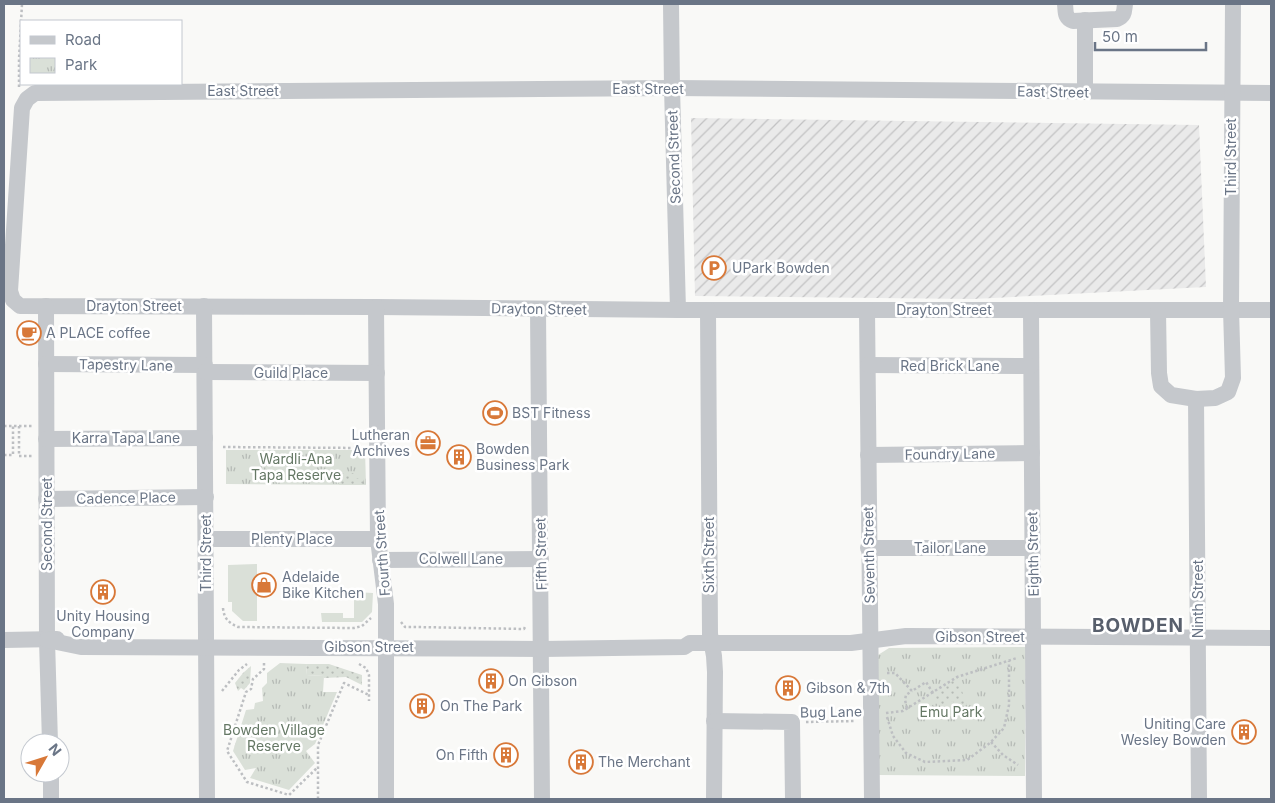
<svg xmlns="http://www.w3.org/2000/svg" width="1275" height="803" viewBox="0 0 1275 803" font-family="Inter,sans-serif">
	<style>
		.industrial { fill: url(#industrial-furrows) }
		.grass { fill: #dae0d8 }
		.park { fill: url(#park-tufts) }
		.garden { fill: url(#garden-dots) }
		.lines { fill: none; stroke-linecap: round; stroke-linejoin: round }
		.path { stroke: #bdbfc2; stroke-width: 2.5; stroke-dasharray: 2.5 2.5; stroke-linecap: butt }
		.minor { stroke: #c5c8cc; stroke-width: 16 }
		.labels { text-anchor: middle; stroke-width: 5; stroke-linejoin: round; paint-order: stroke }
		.street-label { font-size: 14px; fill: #6a7586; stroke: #fff }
		.poi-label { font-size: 14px; fill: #6a7586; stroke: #fff; text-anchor: start }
		.park-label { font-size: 14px; fill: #657865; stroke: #fff }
		.district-label { font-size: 19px; font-weight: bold; letter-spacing: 1px; fill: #585f6c; stroke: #fff }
	</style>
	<defs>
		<pattern id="industrial-furrows" width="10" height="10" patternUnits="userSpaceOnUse" patternTransform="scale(1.25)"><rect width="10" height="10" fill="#eaeaea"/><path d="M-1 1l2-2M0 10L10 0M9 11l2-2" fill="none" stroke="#c2c2c3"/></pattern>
		<pattern id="park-tufts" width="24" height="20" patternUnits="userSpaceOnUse" patternTransform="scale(1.25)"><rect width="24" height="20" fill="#dae0d8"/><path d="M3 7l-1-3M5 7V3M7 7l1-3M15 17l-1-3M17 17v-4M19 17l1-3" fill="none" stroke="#b5bab5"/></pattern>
		<pattern id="garden-dots" width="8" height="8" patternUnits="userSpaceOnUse" patternTransform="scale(1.25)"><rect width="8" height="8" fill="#dae0d8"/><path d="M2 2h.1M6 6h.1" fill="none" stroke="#b5bab5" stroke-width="1.8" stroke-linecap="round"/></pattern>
	</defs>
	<rect width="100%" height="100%" fill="#f9f9f7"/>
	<polygon class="industrial" points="691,118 1199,125 1206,287 973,299 695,296"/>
	<g class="grass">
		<polygon points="257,564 257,621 243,621 232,611 232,602 228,602 228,565"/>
		<polygon points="354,592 373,593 372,612 362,622 322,622 321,613 343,613 343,618 354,618"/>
	</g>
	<g class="park">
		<polygon points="226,450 365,450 366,485 226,484"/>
		<polygon points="1026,647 1025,776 878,775 878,655 889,648"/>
		<polygon points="280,663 306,664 307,675 324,676 323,692 337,692 315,744 306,751 315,763 289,790 250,778 256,768 245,770 233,751 246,710 254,709 255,703 263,701 262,688 267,683 267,673"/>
	</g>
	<g class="garden">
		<polygon points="338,473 354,473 354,478 363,479 363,485 339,485"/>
		<polygon points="306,664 329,664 362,675 362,685 346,677 324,678 324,676 307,675"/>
		<polygon points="251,666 250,683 244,690 241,688 238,691 235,683 243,673"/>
		<polygon points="957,677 967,705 956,707 953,701 940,706 933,693"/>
	</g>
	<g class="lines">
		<g class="path">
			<polyline points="19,87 19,59 22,4"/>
			<polyline points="4,426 32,426"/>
			<polyline points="19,426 19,456 32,456"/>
			<polyline points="223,447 361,448"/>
			<polyline points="4,455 13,455 13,426"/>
			<path d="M223,608C224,619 229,623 238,627L354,628L362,626L371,618"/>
			<polyline points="401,622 405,627 416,627 524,629 525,627"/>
			<polyline points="264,663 264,669 253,679 251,689 246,692 227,751 247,782 289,795 318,767"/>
			<polyline points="359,664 366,668 369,675 369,701"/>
			<polyline points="887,673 895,673 912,691 926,682 933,693"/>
			<polyline points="222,691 239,670 247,664"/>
			<polyline points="907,708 905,700 906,695 912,691"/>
			<polyline points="886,713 903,711 957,677 1017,658"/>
			<polyline points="887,717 893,736 906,753 925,762 967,760 990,743 1004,728 1009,705 1009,661"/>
			<polyline points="806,722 855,721"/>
			<polyline points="991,742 1003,755 1018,765"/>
			<polyline points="318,799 318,745 344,683 369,695"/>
		</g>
		<g class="minor">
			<polyline points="671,4 672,88 678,310"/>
			<path d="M1065,4C1066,11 1064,18 1073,21L1117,19C1125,16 1124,11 1125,4"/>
			<polyline points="1085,20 1085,92"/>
			<polyline points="1271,93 672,88 35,93 27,99 22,108 10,291 13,300 20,306 376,307 678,310 1271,310"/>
			<polyline points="46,306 47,640 50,743"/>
			<polyline points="204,306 207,799"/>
			<polyline points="376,307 378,539 386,604 386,799"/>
			<polyline points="538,309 542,799"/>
			<polyline points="708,310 710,634 714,656 715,672 714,799"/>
			<polyline points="867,310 872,799"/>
			<polyline points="1031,310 1034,799"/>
			<polyline points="1158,311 1159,373 1161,386 1171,395 1196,399 1215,398 1228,392 1233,378 1231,309 1233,4"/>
			<polyline points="46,364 205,365"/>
			<polyline points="868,365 1031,366"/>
			<polyline points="205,372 377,373"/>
			<polyline points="1196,399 1199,799"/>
			<polyline points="46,439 205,438"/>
			<polyline points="868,455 1032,453"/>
			<polyline points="46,499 206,497"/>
			<polyline points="206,539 378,539"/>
			<polyline points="868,548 1032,548"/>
			<polyline points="380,560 541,559"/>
			<polyline points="4,640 57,639"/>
			<polyline points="47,640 81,647 542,649 684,647 690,643 851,643 906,636 1271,638"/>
			<polyline points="714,721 792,722 793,799"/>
			<polyline points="51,773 51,799"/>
		</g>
	</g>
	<defs>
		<g id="parking-ring" transform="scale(1.25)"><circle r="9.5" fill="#fff" stroke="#d87838" stroke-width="1.5"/><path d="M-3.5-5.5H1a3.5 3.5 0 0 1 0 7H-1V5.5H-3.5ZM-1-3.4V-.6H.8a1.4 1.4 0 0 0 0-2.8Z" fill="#d87838"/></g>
		<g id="cafe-ring" transform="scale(1.25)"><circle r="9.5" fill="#fff" stroke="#d87838" stroke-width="1.5"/><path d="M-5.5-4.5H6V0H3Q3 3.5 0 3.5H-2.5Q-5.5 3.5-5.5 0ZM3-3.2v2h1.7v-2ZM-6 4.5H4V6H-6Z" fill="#d87838"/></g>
		<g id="stadium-ring" transform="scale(1.25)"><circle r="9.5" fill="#fff" stroke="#d87838" stroke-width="1.5"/><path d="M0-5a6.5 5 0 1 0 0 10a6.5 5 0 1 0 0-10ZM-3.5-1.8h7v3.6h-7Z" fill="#d87838"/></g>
		<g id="office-ring" transform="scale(1.25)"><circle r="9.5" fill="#fff" stroke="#d87838" stroke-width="1.5"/><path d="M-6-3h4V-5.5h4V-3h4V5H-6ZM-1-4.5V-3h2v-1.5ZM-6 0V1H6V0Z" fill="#d87838"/></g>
		<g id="building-ring" transform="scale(1.25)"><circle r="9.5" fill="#fff" stroke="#d87838" stroke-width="1.5"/><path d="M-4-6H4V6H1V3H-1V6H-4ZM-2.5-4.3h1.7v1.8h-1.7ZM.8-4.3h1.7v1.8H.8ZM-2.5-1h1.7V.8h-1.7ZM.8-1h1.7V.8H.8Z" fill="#d87838"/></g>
		<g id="shop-ring" transform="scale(1.25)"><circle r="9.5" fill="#fff" stroke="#d87838" stroke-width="1.5"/><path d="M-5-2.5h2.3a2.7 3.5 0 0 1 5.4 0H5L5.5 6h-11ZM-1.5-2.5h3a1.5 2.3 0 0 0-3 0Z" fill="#d87838"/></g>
	</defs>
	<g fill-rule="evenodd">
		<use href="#parking-ring" x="714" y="268"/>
		<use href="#cafe-ring" x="29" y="333"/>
		<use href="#stadium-ring" x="495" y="413"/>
		<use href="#office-ring" x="428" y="443"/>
		<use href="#building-ring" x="459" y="457"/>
		<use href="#shop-ring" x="264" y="585"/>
		<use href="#building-ring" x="103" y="592"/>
		<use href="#building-ring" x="491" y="681"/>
		<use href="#building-ring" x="788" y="688"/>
		<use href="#building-ring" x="422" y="706"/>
		<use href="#building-ring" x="1244" y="732"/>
		<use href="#building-ring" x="506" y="755"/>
		<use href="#building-ring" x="581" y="762"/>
	</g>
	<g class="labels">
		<g class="street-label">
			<text x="648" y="94">East Street</text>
			<text x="243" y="96">East Street</text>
			<text transform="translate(1053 92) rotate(1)" y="5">East Street</text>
			<text transform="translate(674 157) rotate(-92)" y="5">Second Street</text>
			<text transform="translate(1231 157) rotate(-90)" y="5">Third Street</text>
			<text x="134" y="311">Drayton Street</text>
			<text transform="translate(539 309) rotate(1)" y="5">Drayton Street</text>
			<text x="944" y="315">Drayton Street</text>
			<text transform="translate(126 365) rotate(1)" y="5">Tapestry Lane</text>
			<text x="950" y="371">Red Brick Lane</text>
			<text x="291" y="378">Guild Place</text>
			<text x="126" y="443">Karra Tapa Lane</text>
			<text transform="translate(950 454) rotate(-1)" y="5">Foundry Lane</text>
			<text transform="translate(126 498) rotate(-1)" y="5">Cadence Place</text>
			<text transform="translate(47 524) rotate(-90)" y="5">Second Street</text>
			<text x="292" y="544">Plenty Place</text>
			<text x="950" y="553">Tailor Lane</text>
			<text transform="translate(206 553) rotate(-90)" y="5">Third Street</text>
			<text transform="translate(382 553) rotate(-94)" y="5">Fourth Street</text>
			<text transform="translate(541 554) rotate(-91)" y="5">Fifth Street</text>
			<text transform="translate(1033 554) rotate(-91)" y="5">Eighth Street</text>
			<text transform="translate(709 555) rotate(-90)" y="5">Sixth Street</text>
			<text transform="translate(869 555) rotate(-91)" y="5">Seventh Street</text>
			<text x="461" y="564">Colwell Lane</text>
			<text transform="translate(1198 599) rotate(-90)" y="5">Ninth Street</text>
			<text x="980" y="642">Gibson Street</text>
			<text x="369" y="652">Gibson Street</text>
			<text transform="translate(831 712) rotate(-1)" y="5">Bug Lane</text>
		</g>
		<g class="poi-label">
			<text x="732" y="273">UPark Bowden</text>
			<text x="46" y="338">A PLACE coffee</text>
			<text x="512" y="418">BST Fitness</text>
			<text x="410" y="440" text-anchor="end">Lutheran<tspan x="410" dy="16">Archives</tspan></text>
			<text x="476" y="454">Bowden<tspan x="476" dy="16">Business Park</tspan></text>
			<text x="282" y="582">Adelaide<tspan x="282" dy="16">Bike Kitchen</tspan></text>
			<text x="103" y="621" text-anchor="middle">Unity Housing<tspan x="103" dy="16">Company</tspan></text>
			<text x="508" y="686">On Gibson</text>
			<text x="806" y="693">Gibson &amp; 7th</text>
			<text x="440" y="711">On The Park</text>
			<text x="1226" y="729" text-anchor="end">Uniting Care<tspan x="1226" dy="16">Wesley Bowden</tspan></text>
			<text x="488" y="760" text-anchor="end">On Fifth</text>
			<text x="598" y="767">The Merchant</text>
		</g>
		<g class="park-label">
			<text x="296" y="464">Wardli-Ana<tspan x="296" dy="16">Tapa Reserve</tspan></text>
			<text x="951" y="717">Emu Park</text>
			<text x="274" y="735">Bowden Village<tspan x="274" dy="16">Reserve</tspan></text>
		</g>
		<g class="district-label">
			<text x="1138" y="632">BOWDEN</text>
		</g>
	</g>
	<rect width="1275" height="803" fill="none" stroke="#6a7586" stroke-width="10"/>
	<rect x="20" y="20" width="162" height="65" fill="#ffffff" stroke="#c3c8cf"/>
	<rect x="30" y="36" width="25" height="8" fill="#c5c8cc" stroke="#c3c8cf"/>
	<text x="65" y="45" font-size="15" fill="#6a7586">Road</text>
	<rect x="30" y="58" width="25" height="15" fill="url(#park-tufts)" stroke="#c3c8cf"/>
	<text x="65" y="70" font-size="15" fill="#6a7586">Park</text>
	<g transform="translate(45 758) rotate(51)"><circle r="24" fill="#ffffff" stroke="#c3c8cf"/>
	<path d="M0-4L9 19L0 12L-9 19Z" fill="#d87838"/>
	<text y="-8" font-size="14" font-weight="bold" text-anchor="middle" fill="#6a7586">N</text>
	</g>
	<path d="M1095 42v8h111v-8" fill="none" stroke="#6a7586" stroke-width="2.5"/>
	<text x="1102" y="42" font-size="15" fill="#6a7586" stroke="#ffffff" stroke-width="4" paint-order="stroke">50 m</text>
</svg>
